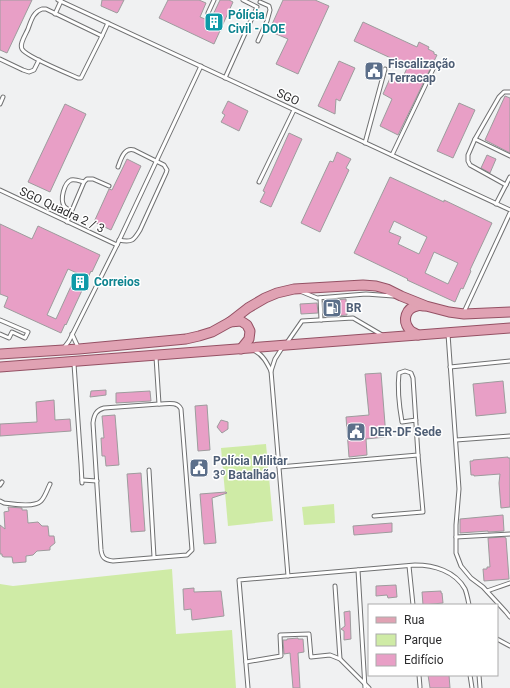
<svg xmlns="http://www.w3.org/2000/svg" width="510" height="688" viewBox="0 0 510 688" font-family="Roboto,sans-serif">
	<style>
		.green { fill: #cfeba6 }
		.building { fill: #e89fc6; stroke: #9d9c9d; fill-rule: evenodd }
		.lines { fill: none; stroke-linecap: round; stroke-linejoin: round }
		.service-casing { stroke: #707172; stroke-width: 5 }
		.primary-casing { stroke: #945164; stroke-width: 11 }
		.service { stroke: #fff; stroke-width: 3 }
		.primary { stroke: #e0a2b3; stroke-width: 9 }
		.labels { text-anchor: middle; stroke-width: 3; stroke-linejoin: round; paint-order: stroke }
		.culture-label { font-size: 12px; font-weight: bold; fill: #0d838f; stroke: #fff; text-anchor: start }
		.service-label { font-size: 12px; font-weight: bold; fill: #4e5e75; stroke: #fff; text-anchor: start }
		.street-label { font-size: 12px; fill: #2d2d2e; stroke: #fff }
	</style>
	<rect width="100%" height="100%" fill="#f0f1f2"/>
	<g class="green">
		<polygon points="266,444 273,521 228,526 221,448"/>
		<polygon points="334,504 335,523 304,525 302,507"/>
		<polygon points="172,569 176,634 232,630 236,688 0,688 0,584 13,586"/>
	</g>
	<g class="building">
		<polygon points="0,0 32,0 7,53 0,50"/>
		<polygon points="102,0 124,0 118,12 117,13 101,6"/>
		<polygon points="168,0 199,0 206,3 200,17 210,21 220,0 229,0 233,2 214,44 159,18"/>
		<polygon points="283,0 315,0 329,6 298,74 276,64 288,39 269,31"/>
		<polygon points="363,22 417,47 419,42 429,47 428,49 434,52 434,54 437,55 398,135 380,126 392,99 383,94 391,76 401,81 408,66 354,41"/>
		<polygon points="339,61 355,68 340,101 336,99 335,114 318,106"/>
		<polygon points="505,96 510,98 510,153 485,140"/>
		<polygon points="228,101 248,111 239,131 221,122 225,115 222,113"/>
		<polygon points="459,103 475,110 453,158 437,151"/>
		<polygon points="65,104 86,114 50,192 28,182"/>
		<polygon points="289,133 302,139 271,207 260,202 265,192 263,191"/>
		<polygon points="337,152 351,159 346,168 349,170 320,232 301,223 330,161 333,162"/>
		<polygon points="487,155 496,159 490,173 481,168"/>
		<polygon points="127,159 141,166 111,230 94,222 109,189 112,190"/>
		<path d="M390,177L444,202V200L492,223L470,270L471,271L463,289L461,288L455,302L407,280L408,279L354,253ZM394,221L427,237L419,254L398,244L401,237L389,232ZM434,252L458,263L448,284L425,273Z"/>
		<path d="M0,224L32,239L38,226L100,255L92,272L91,271L66,325L65,324L61,333L4,307L8,297L0,294ZM68,269L77,273L56,319L47,315Z"/>
		<polygon points="346,299 347,315 324,317 323,301"/>
		<polygon points="317,303 318,313 301,314 300,304"/>
		<polygon points="381,373 386,437 366,439 367,455 349,457 346,417 369,415 365,374"/>
		<polygon points="503,381 506,413 476,416 473,384"/>
		<polygon points="106,390 106,395 90,397 91,391"/>
		<polygon points="150,391 151,401 116,403 116,393"/>
		<polygon points="54,400 55,420 70,419 71,431 0,436 0,424 37,422 36,402"/>
		<polygon points="207,405 210,450 198,451 195,406"/>
		<polygon points="115,415 119,465 106,466 105,456 102,456 101,438 104,438 102,416"/>
		<polygon points="221,420 228,422 228,429 222,433 217,427"/>
		<polygon points="508,457 508,458 510,458 510,507 501,508 499,483 500,474 474,476 474,475 471,475 470,461 473,461 473,460"/>
		<polygon points="141,473 145,531 131,532 127,474"/>
		<polygon points="226,492 227,493 212,498 216,543 204,544 200,494"/>
		<polygon points="8,507 22,508 22,510 27,510 28,523 38,522 42,526 48,526 49,536 54,536 55,543 50,547 50,550 37,551 33,555 26,556 26,562 13,563 12,557 4,557 2,556 2,554 0,554 0,525 5,529 4,512 9,511"/>
		<polygon points="503,515 504,531 488,532 488,531 460,533 460,519"/>
		<polygon points="392,523 392,532 354,535 353,526"/>
		<polygon points="504,537 506,538 509,579 484,581 483,569 487,569 487,567 490,567 488,538"/>
		<polygon points="396,585 397,597 388,598 387,595 376,596 376,586"/>
		<polygon points="194,588 194,592 221,591 224,616 192,620 191,609 184,610 183,589"/>
		<polygon points="441,591 441,593 442,593 443,603 423,605 422,592"/>
		<polygon points="350,611 351,639 344,640 344,631 341,629 345,626 344,612"/>
		<polygon points="298,638 298,639 303,639 304,652 298,653 300,688 293,688 290,653 284,654 283,640 287,640 287,639"/>
		<polygon points="428,675 449,675 450,688 430,688"/>
	</g>
	<g class="lines">
		<g class="service-casing">
			<g id="service">
				<polyline points="58,0 510,210"/>
				<path d="M42,9H46L102,36L81,78H78C69,74 25,56 22,49C19,44 26,34 28,29C31,21 33,12 42,9Z"/>
				<polyline points="208,13 214,0"/>
				<polyline points="55,14 61,1"/>
				<polyline points="102,36 108,23"/>
				<polyline points="258,41 267,21 270,10 269,6 260,2"/>
				<polyline points="0,59 23,70 29,72 34,70 39,60"/>
				<polyline points="225,78 257,7 243,0"/>
				<polyline points="0,104 3,97"/>
				<polyline points="475,139 510,156"/>
				<polyline points="365,143 385,69"/>
				<polyline points="392,155 435,65"/>
				<path d="M118,167C121,159 124,147 134,150L164,165L167,170L166,173L140,230C134,240 132,243 119,240"/>
				<polyline points="259,182 294,110"/>
				<polyline points="506,185 470,165 468,161 468,155 475,139 499,97 504,92 510,92"/>
				<polyline points="0,190 117,245"/>
				<polyline points="496,204 510,177"/>
				<path d="M71,212C69,210 66,208 64,206C60,199 64,183 71,180C75,179 80,181 84,182"/>
				<polyline points="67,222 84,182 87,179 93,179 109,186"/>
				<polyline points="300,291 317,298 366,294 393,296"/>
				<polyline points="320,298 321,320"/>
				<polyline points="464,312 510,213"/>
				<polyline points="0,320 28,332 25,338 12,332 9,338 0,334"/>
				<polyline points="72,334 78,347"/>
				<polyline points="448,334 459,489 456,525 456,553 461,566 471,578 483,587 506,612 510,617"/>
				<polyline points="286,344 302,321 353,318 382,335"/>
				<polyline points="63,349 69,341 117,245 201,66"/>
				<path d="M255,351C263,355 267,363 271,371L288,576"/>
				<polyline points="156,357 159,404"/>
				<polyline points="74,364 81,464 82,483"/>
				<polyline points="450,367 510,361"/>
				<polyline points="271,371 275,359 282,348"/>
				<path d="M159,404C167,404 177,401 181,409L192,550L187,555L113,561C105,560 102,558 101,550L93,423C94,415 96,410 104,408Z"/>
				<polyline points="456,440 510,436"/>
				<path d="M279,467L418,455L413,378L411,373L405,371L399,373C397,390 399,405 402,422L416,420"/>
				<polyline points="149,470 154,557"/>
				<polyline points="82,480 97,481"/>
				<polyline points="0,485 2,482"/>
				<path d="M0,501L4,503C13,504 34,508 41,501C45,497 47,490 50,484"/>
				<polyline points="374,516 423,512 418,455"/>
				<polyline points="456,537 510,534"/>
				<polyline points="409,566 413,605"/>
				<polyline points="358,570 365,688"/>
				<polyline points="335,586 340,659"/>
				<polyline points="487,591 510,583"/>
				<polyline points="497,639 510,646"/>
				<polyline points="246,662 281,656 280,635 309,634 311,657 330,655 340,659 369,688"/>
				<polyline points="419,675 420,687"/>
				<polyline points="470,675 472,688"/>
				<polyline points="479,675 480,688"/>
				<path d="M248,688L239,580L415,565C434,565 455,571 465,589C467,594 468,600 469,605"/>
			</g>
		</g>
		<g class="primary-casing">
			<g id="primary">
				<polyline points="230,322 241,321 247,325 250,331 249,339 241,349"/>
				<path d="M418,335C415,333 411,332 409,329C402,320 406,308 417,306C420,305 422,306 424,306"/>
				<polyline points="0,354 79,349 186,339 199,336 212,332 230,322 248,308 265,298 277,293 294,289 363,285 376,286 387,289 401,296 426,306 449,312 464,314 510,312"/>
				<polyline points="0,367 510,328"/>
			</g>
		</g>
		<use href="#service" class="service"/>
		<use href="#primary" class="primary"/>
	</g>
	<defs>
		<g id="building-square" transform="scale(1)"><rect x="-9" y="-9" width="18" height="18" rx="4" fill="#0f9aa8" stroke="#fff"/><path d="M-4-6H4V6H1V3H-1V6H-4ZM-2.5-4.3h1.7v1.8h-1.7ZM.8-4.3h1.7v1.8H.8ZM-2.5-1h1.7V.8h-1.7ZM.8-1h1.7V.8H.8Z" fill="#fff"/></g>
		<g id="civic-square" transform="scale(1)"><rect x="-9" y="-9" width="18" height="18" rx="4" fill="#5c6f8a" stroke="#fff"/><path d="M-.6-6.5H3V-4.5H.6V-3L4-1V1h2V6H-6V1h2V-1L-.6-3ZM-1.2 2.5V6h2.4V2.5Z" fill="#fff"/></g>
		<g id="fuel-square" transform="scale(1)"><rect x="-9" y="-9" width="18" height="18" rx="4" fill="#5c6f8a" stroke="#fff"/><path d="M-5.5-6h7V0h2V4h1.3V-2.5L3-4.5l.8-.8L6-3V5H2.5V1h-1V6h-7ZM-4.2-4.7v3.2H.2V-4.7Z" fill="#fff"/></g>
	</defs>
	<g fill-rule="evenodd">
		<use href="#building-square" x="214" y="22"/>
		<use href="#civic-square" x="374" y="71"/>
		<use href="#building-square" x="80" y="282"/>
		<use href="#fuel-square" x="332" y="308"/>
		<use href="#civic-square" x="356" y="432"/>
		<use href="#civic-square" x="199" y="468"/>
	</g>
	<g class="labels">
		<g class="culture-label">
			<text x="228" y="19">Pólícia<tspan x="228" dy="14">Civil - DOE</tspan></text>
			<text x="94" y="286">Correios</text>
		</g>
		<g class="service-label">
			<text x="388" y="68">Fiscalização<tspan x="388" dy="14">Terracap</tspan></text>
			<text x="346" y="312">BR</text>
			<text x="370" y="436">DER-DF Sede</text>
			<text x="213" y="465">Polícia Militar<tspan x="213" dy="14">3º Batalhão</tspan></text>
		</g>
		<g class="street-label">
			<text transform="translate(288 97) rotate(25)" y="4">SGO</text>
			<text transform="translate(62 210) rotate(25)" y="4">SGO Quadra 2 / 3</text>
		</g>
	</g>
	<rect x="368" y="604" width="130" height="72" fill="#ffffff" stroke="#ababab"/>
	<rect x="376" y="617" width="20" height="6" fill="#e0a2b3" stroke="#ababab"/>
	<text x="404" y="624" font-size="12" fill="#2d2d2e">Rua</text>
	<rect x="376" y="634" width="20" height="12" fill="#cfeba6" stroke="#ababab"/>
	<text x="404" y="644" font-size="12" fill="#2d2d2e">Parque</text>
	<rect x="376" y="654" width="20" height="12" fill="#e89fc6" stroke="#ababab"/>
	<text x="404" y="664" font-size="12" fill="#2d2d2e">Edifício</text>
</svg>
